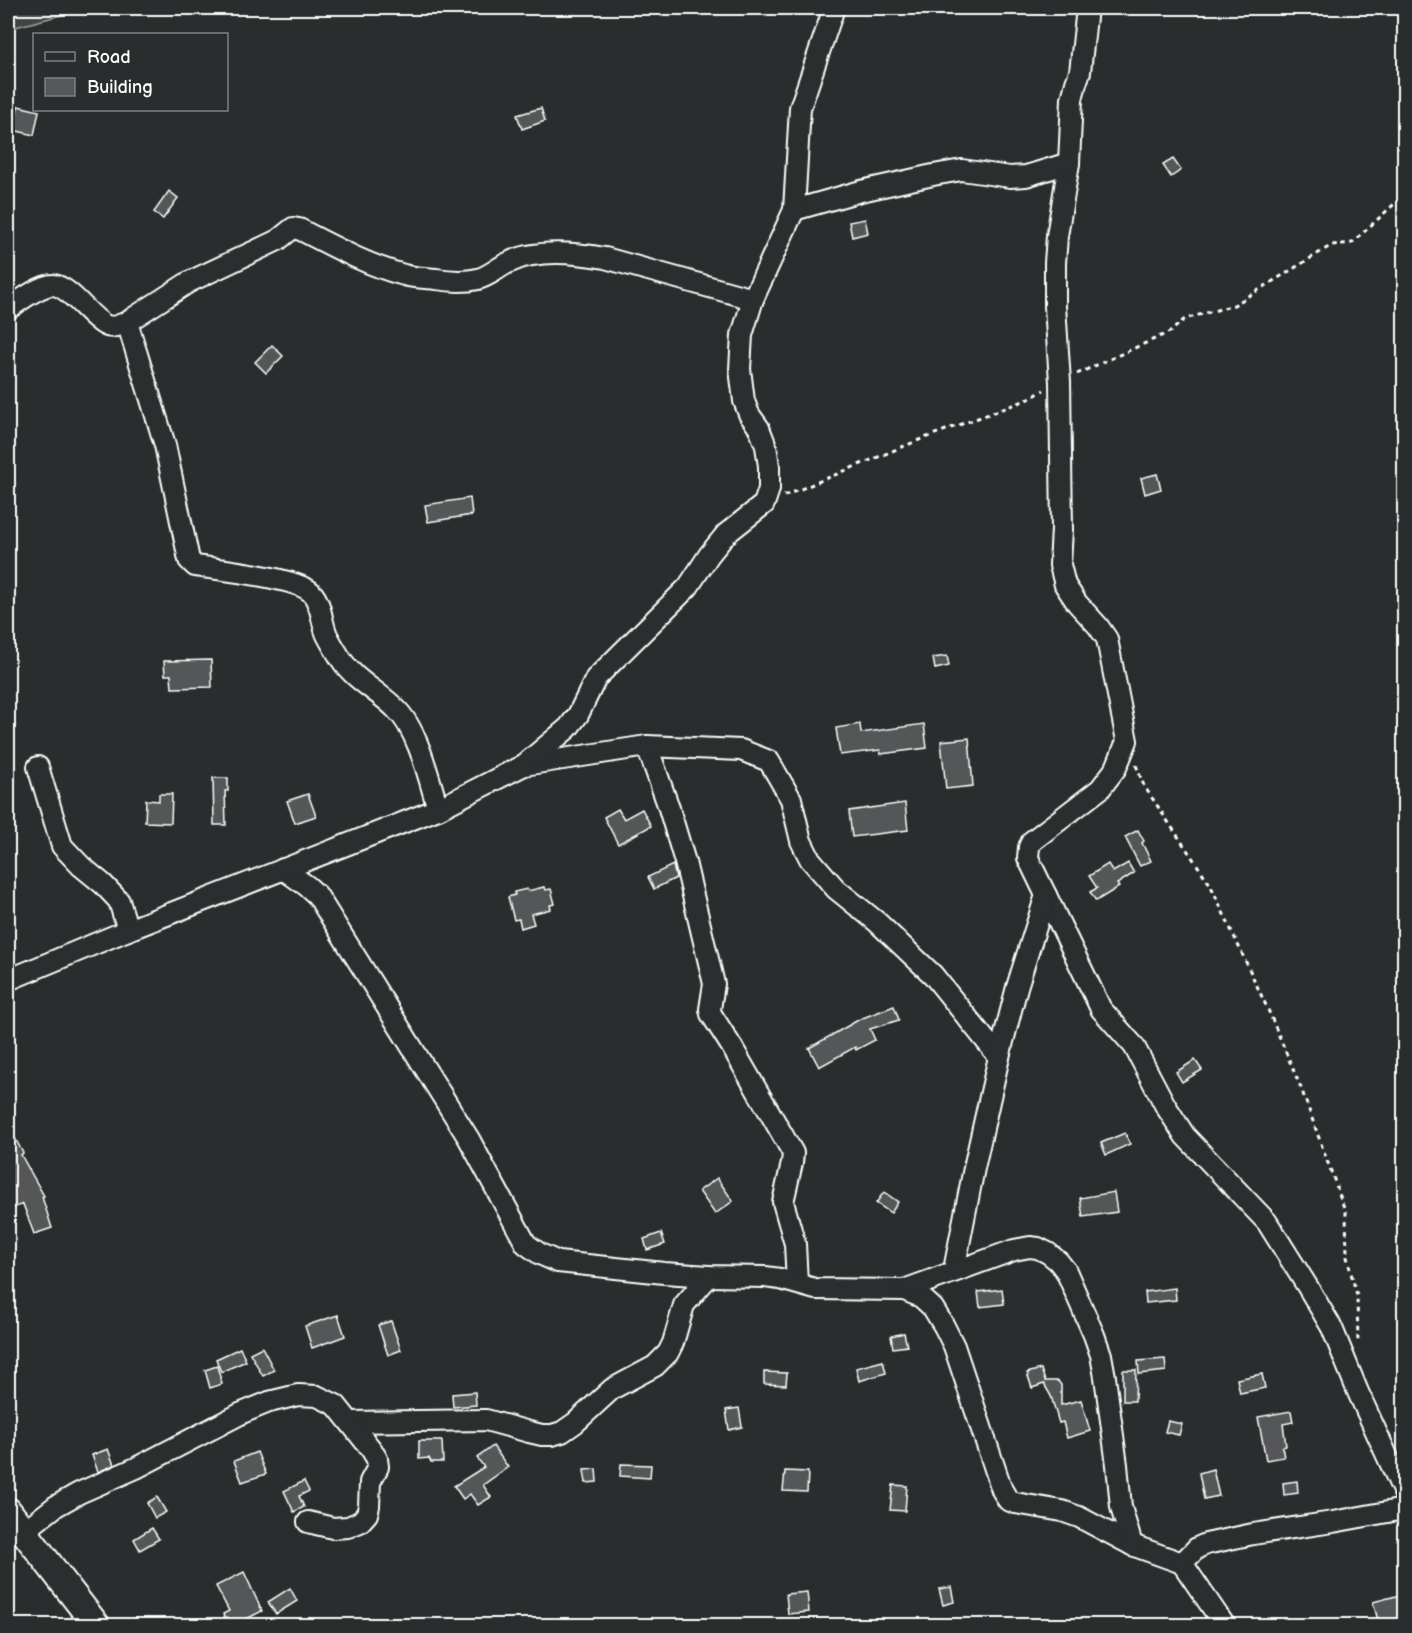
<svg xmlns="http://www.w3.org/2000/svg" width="1412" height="1633" viewBox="0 0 1412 1633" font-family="'Balsamiq Sans',sans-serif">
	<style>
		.park { fill: #414445; stroke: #a0a2a2; stroke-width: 1.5 }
		.building { fill: #555758; stroke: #fff; stroke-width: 1.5 }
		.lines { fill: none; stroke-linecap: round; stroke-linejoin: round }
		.minor-casing { stroke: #fff; stroke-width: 24 }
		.major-casing { stroke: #fff; stroke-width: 30 }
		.path { stroke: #fff; stroke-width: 3; stroke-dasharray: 4.5 4.5; stroke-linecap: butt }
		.minor { stroke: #2a2d2e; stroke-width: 20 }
		.major { stroke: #2a2d2e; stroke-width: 26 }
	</style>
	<rect width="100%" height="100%" fill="#2a2d2e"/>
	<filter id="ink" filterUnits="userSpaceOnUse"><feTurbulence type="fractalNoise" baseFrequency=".0167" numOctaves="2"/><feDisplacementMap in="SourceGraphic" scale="12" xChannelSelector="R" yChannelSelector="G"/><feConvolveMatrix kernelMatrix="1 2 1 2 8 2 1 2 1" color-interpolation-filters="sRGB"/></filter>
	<g filter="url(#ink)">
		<polygon class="park" points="8,8 88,8 8,29"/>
		<g class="building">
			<polygon points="18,106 39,111 34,135 13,130"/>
			<polygon points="541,108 545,121 522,129 517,115"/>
			<polygon points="1173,159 1181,170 1171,177 1163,165"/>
			<polygon points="169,191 178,198 163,219 154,212"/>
			<polygon points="865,219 868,233 852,237 849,222"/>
			<polygon points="272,345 283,356 266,373 255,362"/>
			<polygon points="1157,474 1161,489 1145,494 1141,478"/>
			<polygon points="470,498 472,515 428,522 425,505"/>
			<polygon points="947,656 949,666 935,669 933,658"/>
			<polygon points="211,660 212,687 172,688 171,675 165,675 164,661"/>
			<polygon points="860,724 861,733 924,724 927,748 881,754 880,750 840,755 836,728"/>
			<polygon points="969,738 973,786 946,789 941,741"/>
			<polygon points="213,778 228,778 228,791 225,791 226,825 214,825"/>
			<polygon points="159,794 172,794 171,823 145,822 146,800 159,801"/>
			<polygon points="308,794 316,816 295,823 287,801"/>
			<polygon points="905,803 908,830 852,837 849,811"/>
			<polygon points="618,809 624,819 642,809 651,826 618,844 604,817"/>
			<polygon points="1138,830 1144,841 1142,843 1151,861 1140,866 1125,837"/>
			<polygon points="1128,863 1134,873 1117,884 1119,887 1096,901 1090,892 1097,888 1089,876 1108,864 1113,872"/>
			<polygon points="673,865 676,878 654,889 648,877"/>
			<polygon points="544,887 545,890 551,889 555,904 550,905 551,909 531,914 534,924 521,928 519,919 514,920 508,897 515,895 514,892 527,889 528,891"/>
			<polygon points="894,1006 899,1020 870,1029 875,1040 856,1050 855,1047 819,1067 809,1048 860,1019"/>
			<polygon points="1195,1060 1202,1070 1182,1082 1176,1072"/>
			<polygon points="8,1125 23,1153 21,1155 44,1196 42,1197 52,1228 34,1234 23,1204 8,1210"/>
			<polygon points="1125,1133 1130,1144 1106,1155 1101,1143"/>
			<polygon points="717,1178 733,1201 715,1214 699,1191"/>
			<polygon points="884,1192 898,1202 891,1213 876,1203"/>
			<polygon points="1114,1192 1117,1212 1083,1217 1080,1198"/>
			<polygon points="661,1233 665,1244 647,1250 644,1239"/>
			<polygon points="1175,1288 1176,1300 1146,1303 1145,1292"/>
			<polygon points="1002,1289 1004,1304 980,1307 978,1292"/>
			<polygon points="338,1315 345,1336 312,1348 305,1326"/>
			<polygon points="391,1321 401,1350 388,1355 378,1325"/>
			<polygon points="904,1333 907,1346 893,1348 891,1336"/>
			<polygon points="262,1347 274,1370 263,1376 250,1353"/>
			<polygon points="240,1348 246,1361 221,1372 216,1359"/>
			<polygon points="1165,1359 1166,1371 1139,1374 1138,1361"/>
			<polygon points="883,1361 886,1373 859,1381 856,1368"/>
			<polygon points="217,1366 222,1384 210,1388 205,1370"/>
			<polygon points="1041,1369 1045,1381 1058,1381 1061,1385 1061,1405 1081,1400 1090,1431 1067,1438 1063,1422 1059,1423 1051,1396 1044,1384 1032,1388 1027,1373"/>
			<polygon points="1123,1370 1136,1370 1135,1401 1123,1401"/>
			<polygon points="764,1372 787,1373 786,1385 764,1384"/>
			<polygon points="1262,1374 1265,1388 1240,1393 1237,1379"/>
			<polygon points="475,1392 476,1405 453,1407 452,1394"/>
			<polygon points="739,1408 742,1427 729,1430 726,1410"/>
			<polygon points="1291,1411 1293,1422 1283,1424 1286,1446 1282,1447 1284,1457 1266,1460 1258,1417"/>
			<polygon points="1168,1421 1182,1424 1179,1435 1165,1432"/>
			<polygon points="419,1441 442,1441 443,1462 431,1462 429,1458 419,1459"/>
			<polygon points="493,1446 508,1467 483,1485 491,1497 478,1505 470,1494 463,1499 454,1486 484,1467 477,1458"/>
			<polygon points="108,1449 114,1465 98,1472 92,1455"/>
			<polygon points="257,1452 266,1474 242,1482 234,1461"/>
			<polygon points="621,1464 651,1465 650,1478 620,1476"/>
			<polygon points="596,1469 597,1482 586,1483 584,1470"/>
			<polygon points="1213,1469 1219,1496 1204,1499 1199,1473"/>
			<polygon points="785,1471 808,1472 807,1492 783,1491"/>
			<polygon points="304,1481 309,1491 299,1496 304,1507 294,1512 284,1491"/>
			<polygon points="1297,1481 1298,1493 1284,1495 1283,1483"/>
			<polygon points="893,1485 907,1486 905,1511 890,1510"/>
			<polygon points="157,1497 166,1512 155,1518 147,1503"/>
			<polygon points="152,1528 159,1539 140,1550 134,1539"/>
			<polygon points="244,1572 262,1611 233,1626 228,1626 223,1614 229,1611 216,1586"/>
			<polygon points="951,1587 954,1602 943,1605 939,1589"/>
			<polygon points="290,1588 297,1601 276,1614 268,1602"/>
			<polygon points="807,1592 809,1612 788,1614 786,1594"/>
			<polygon points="1400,1595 1404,1617 1379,1624 1373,1602"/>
		</g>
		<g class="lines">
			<g class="minor-casing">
				<g id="minor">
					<polyline points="1087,8 1080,72 1076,83 1072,99 1069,163 1057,236 1055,263 1055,306 1060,382 1062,529 1060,565 1065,585 1077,603 1098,626 1107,639 1127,741 1116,768 1100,789 1032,841 1029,847 1028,858 1101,1009 1134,1046 1165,1105 1185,1136 1267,1222 1309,1289 1332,1328 1358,1392 1404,1493"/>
					<polyline points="794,210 861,191 933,175 962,170 1010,177 1026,176 1069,163"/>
					<path d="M8,309C18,302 40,285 53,285C70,286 90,318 105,325C112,329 120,325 127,322L189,282L257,250L278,240L293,228L299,229C332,246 369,266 404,275C414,278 426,278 436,279C449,281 465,282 478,279C490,276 498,267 510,262C536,249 577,253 605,258L753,299"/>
					<path d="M127,322L165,445L189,560L195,566C218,569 296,578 311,592C322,603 321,622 327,635C331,643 336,651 341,659C354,680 378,691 395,708C418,729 429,779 438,809"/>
					<polyline points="647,746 668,805 685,862 714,984 710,1009 711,1014 732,1047 793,1153 792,1163 783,1202 795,1244 797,1283"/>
					<polyline points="524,765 647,746 741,750 769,761 791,799 801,841 810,859 836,889 877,922 933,975 999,1057"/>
					<polyline points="38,767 62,846 81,866 103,884 119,901 128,930"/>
					<polyline points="283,869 307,886 317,895 469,1139 526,1244 540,1254 558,1262 664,1273 709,1276 765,1277 780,1279 815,1289 904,1290 921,1297 933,1308 944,1326 954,1346 1002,1490 1008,1500 1015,1503 1062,1511 1079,1517 1132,1545 1182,1563 1225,1626"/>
					<polyline points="8,980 128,930 438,809 524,765 568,728 578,715 596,678 688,587 709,555 726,534 764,504 769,489 769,466 766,446 759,428 749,414 744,401 740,369 742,335 753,299 794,210 800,108 834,8"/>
					<polyline points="954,1270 974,1168 999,1057 1017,987 1046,895"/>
					<polyline points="904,1290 1014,1250 1030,1247 1038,1248 1048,1253 1058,1261 1066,1271 1094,1335 1101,1355 1105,1377 1117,1465 1121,1507 1132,1545"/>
					<polyline points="350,1422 486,1420 529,1432 542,1435 552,1435 562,1432 575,1423 612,1389 655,1366 668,1353 673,1343 684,1305 709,1276"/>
					<polyline points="24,1531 56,1506 79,1493 136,1468 242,1413 269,1402 298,1395 317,1396 336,1405 371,1449 377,1459 378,1467 370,1482 369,1506 367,1514 360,1522 348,1527 333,1528 308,1522"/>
					<polyline points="1182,1563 1197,1548 1206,1544 1253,1534 1333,1522 1404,1509"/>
				</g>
			</g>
			<g class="major-casing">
				<polyline id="major" points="8,1511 97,1626"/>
			</g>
			<g class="path">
				<polyline points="1077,374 1170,332 1185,319 1234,305 1332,245 1352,243 1404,195"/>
				<polyline points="784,496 919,440 1029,399 1044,390"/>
				<polyline points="1136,765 1144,786 1210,884 1269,1012 1301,1088 1346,1213 1347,1257 1357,1296 1358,1344"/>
			</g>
			<use href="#minor" class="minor"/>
			<use href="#major" class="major"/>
		</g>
	</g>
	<rect width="1412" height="1633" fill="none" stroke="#2a2d2e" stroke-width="30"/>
	<rect x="15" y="15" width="1382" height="1603" fill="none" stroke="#fff" stroke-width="2" filter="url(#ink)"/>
	<rect x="33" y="33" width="195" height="78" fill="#2a2d2e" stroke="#7f8182" stroke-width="1.5"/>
	<rect x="45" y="52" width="30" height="9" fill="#2a2d2e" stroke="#7f8182" stroke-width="1.5"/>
	<text x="87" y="63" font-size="18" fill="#ffffff">Road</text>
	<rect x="45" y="78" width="30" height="18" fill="#555758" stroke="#7f8182" stroke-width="1.5"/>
	<text x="87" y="93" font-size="18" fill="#ffffff">Building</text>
</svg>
